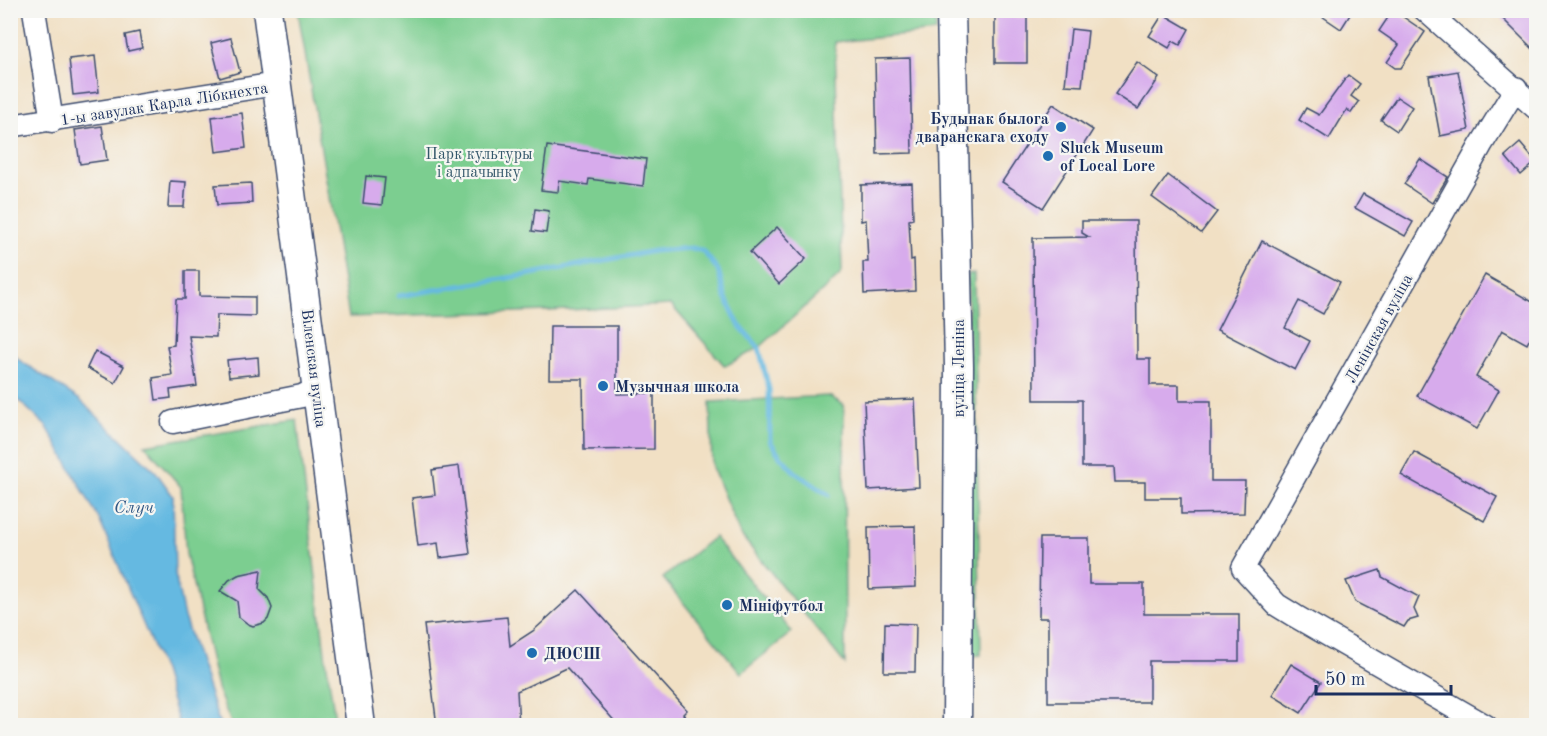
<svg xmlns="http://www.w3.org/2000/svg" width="1547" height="736" viewBox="0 0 1547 736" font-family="'Old Standard TT',serif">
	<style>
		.green { fill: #7bce90; stroke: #4b7e77; stroke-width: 1.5 }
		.water { fill: #65b9e1; stroke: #4074a0; stroke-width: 1.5 }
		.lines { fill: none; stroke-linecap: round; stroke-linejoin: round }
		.stream { stroke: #65b9e1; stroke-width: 5 }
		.building { fill: #d7abec }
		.minor-casing { stroke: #3b4a6d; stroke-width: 25 }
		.major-casing { stroke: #3b4a6d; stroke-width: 31 }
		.minor { stroke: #fff; stroke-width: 22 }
		.major { stroke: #fff; stroke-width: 28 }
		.poi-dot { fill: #1f6fb2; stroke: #f6f6f2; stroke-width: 2 }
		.labels { text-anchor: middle; stroke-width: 4.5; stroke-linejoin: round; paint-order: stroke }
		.street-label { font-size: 16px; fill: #1b2f5e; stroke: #f6f6f2 }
		.poi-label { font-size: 16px; font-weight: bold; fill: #1b2f5e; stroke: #f6f6f2; text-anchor: start }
		.park-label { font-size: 16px; fill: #33576a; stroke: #f6f6f2 }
		.water-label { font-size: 18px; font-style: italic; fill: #315885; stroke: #f6f6f2 }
	</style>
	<rect width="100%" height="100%" fill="#f6f6f2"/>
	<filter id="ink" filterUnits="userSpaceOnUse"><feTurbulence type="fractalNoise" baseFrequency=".0167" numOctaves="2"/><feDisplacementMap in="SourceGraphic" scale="12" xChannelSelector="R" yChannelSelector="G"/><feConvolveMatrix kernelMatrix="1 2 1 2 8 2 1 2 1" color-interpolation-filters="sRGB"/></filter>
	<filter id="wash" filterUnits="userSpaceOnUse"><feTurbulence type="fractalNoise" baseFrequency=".008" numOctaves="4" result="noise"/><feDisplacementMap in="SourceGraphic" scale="24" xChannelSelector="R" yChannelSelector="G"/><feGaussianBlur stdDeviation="1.35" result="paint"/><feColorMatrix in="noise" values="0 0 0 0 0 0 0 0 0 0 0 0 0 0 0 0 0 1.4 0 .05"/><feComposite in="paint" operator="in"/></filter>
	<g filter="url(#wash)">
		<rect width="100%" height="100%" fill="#f1e0c4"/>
		<g class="green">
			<polygon points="935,10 936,32 835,42 842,270 839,276 759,348 725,366 671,305 547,311 349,317 298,11"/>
			<polygon points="968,274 974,274 981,655 972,656"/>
			<polygon points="829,396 844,405 845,664 740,534 712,467 710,402"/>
			<polygon points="297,420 325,653 336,725 232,725 217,688 186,554 181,487 145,445"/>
			<polygon points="714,537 792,632 741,673 663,578"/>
		</g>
		<polygon class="water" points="10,350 19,360 79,399 156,472 173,496 175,574 184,617 220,725 179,725 163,671 99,519 47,427 11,393"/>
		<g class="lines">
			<polyline class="stream" points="398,296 526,275 654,251 692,248 703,251 718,270 725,296 739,325 759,348 769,389 770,441 780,456 796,473 829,495"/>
		</g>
		<g id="blocks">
			<g class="building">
				<polygon points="1313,10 1353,10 1341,29"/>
				<polygon points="1393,10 1425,32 1401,68 1395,68 1387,62 1399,45 1379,31"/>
				<polygon points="1494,10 1536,10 1536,52"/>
				<polygon points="1163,14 1189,29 1180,45 1173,41 1169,48 1149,36"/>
				<rect x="995" y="17" width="32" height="46"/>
				<polygon points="1071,29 1088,31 1082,86 1065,85"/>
				<polygon points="139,32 142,48 128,51 125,35"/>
				<polygon points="231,38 240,72 220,78 211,43"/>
				<polygon points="95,56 99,92 73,95 69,59"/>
				<polygon points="910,58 912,153 877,154 875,59"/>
				<polygon points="1137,62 1159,78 1138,109 1115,94"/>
				<polygon points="1458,71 1469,130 1440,136 1429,76"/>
				<polygon points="1348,75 1360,84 1351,96 1359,102 1351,113 1347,109 1329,139 1299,120 1306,108 1319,115"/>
				<polygon points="1397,97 1412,107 1397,131 1381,120"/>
				<polygon points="1053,104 1093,130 1043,208 1002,182"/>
				<polygon points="242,113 246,148 216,152 212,117"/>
				<polygon points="102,126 107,160 80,164 75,130"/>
				<polygon points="1520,143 1536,162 1521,175 1505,156"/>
				<polygon points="547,146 646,159 643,186 589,179 588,185 559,181 558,192 541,190"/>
				<polygon points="1420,159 1448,177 1432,203 1404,184"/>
				<polygon points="1168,175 1217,212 1201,233 1152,197"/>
				<polygon points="366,176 385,178 382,205 363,203"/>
				<polygon points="170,181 186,182 184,207 168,207"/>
				<polygon points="251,183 252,203 217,205 215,185"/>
				<polygon points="912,183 913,219 909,220 911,260 914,259 915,291 864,294 863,262 868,262 866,220 861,221 861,185"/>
				<polygon points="1363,194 1413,222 1405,236 1355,208"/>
				<polygon points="535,209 549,211 546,233 532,231"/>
				<polygon points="1082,221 1136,221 1137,359 1150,359 1150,385 1179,385 1179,401 1211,401 1211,481 1245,481 1244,513 1181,514 1181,498 1145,498 1145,482 1115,482 1114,467 1082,467 1082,400 1034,400 1033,238 1089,237 1082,233"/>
				<polygon points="777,227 806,259 779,284 750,252"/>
				<polygon points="1262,241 1340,282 1323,314 1299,301 1285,328 1310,341 1295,370 1217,330"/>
				<polygon points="185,271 199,271 199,296 255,297 255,316 217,315 216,337 189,336 197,386 170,390 171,398 156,400 153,378 172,375 167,346 174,345 176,299 185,299"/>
				<polygon points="1485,275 1536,304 1536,326 1527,344 1502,330 1476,377 1499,390 1477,429 1417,396"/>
				<polygon points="550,326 617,326 617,394 654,393 654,449 584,450 583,379 549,379"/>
				<polygon points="95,351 124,366 115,383 87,368"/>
				<polygon points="258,357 259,374 229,377 227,360"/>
				<polygon points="915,399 919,487 868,490 864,401"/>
				<polygon points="1414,452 1497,497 1484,521 1401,475"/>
				<polygon points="459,466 470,554 440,558 438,543 418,546 412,498 435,495 432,470"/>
				<polygon points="915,526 916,587 869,589 868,527"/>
				<polygon points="1040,538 1089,538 1089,584 1144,584 1144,614 1239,614 1239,661 1149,661 1149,702 1048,702 1048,618 1039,618"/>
				<polygon points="261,570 259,589 268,598 272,608 268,619 264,623 253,626 248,624 239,617 237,601 220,591 229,580 238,575"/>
				<polygon points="1380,570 1382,577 1419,597 1414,609 1418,618 1408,621 1404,627 1355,602 1346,581"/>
				<polygon points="578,590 687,710 683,714 692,726 619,726 567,668 517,691 519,726 437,726 424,625 507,617 510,646 533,631"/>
				<polygon points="885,623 916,624 915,672 884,672"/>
				<polygon points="1291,664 1321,682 1301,713 1272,695"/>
			</g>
		</g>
	</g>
	<g filter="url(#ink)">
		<use href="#blocks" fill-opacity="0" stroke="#3b4a6d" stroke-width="1.5"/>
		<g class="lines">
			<g class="minor-casing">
				<g id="minor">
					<polyline points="34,10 52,121"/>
					<polyline points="1425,10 1536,108"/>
					<polyline points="10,126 276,84"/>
					<polyline points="173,422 302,396 318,388"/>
					<polyline points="1486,726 1295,616 1277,605 1243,568 1481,145 1516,88"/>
				</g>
			</g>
			<g class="major-casing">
				<g id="major">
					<polyline points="267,10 361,726"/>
					<polyline points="951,10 959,366 957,726"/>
				</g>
			</g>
			<use href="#minor" class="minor"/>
			<use href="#major" class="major"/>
		</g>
	</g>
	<g class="poi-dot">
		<circle cx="1061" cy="127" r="6"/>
		<circle cx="1048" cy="156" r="6"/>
		<circle cx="603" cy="386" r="6"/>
		<circle cx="727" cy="605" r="6"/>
		<circle cx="532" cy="653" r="6"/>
	</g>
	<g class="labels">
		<g class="street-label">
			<text transform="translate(164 103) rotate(-9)" y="6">1-ы завулак Карла Лібкнехта</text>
			<text transform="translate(1378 328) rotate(-61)" y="6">Ленінская вуліца</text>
			<text transform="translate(315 368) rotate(83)" y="6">Віленская вуліца</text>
			<text transform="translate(958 368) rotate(-90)" y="6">вуліца Леніна</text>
		</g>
		<g class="poi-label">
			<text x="1049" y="124" text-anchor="end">Будынак былога<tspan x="1049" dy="18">дваранскага сходу</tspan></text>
			<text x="1060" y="153">Sluck Museum<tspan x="1060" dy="18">of Local Lore</tspan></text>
			<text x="615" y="392">Музычная школа</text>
			<text x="739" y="611">Мініфутбол</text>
			<text x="544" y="659">ДЮСШ</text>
		</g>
		<g class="park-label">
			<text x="479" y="159">Парк культуры<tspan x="479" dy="18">і адпачынку</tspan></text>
		</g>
		<g class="water-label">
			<text x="134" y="513">Случ</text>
		</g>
	</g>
	<rect width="1547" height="736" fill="none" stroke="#f6f6f2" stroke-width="36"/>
	<path d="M1316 685v9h135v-9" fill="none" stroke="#1b2f5e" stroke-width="3"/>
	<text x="1325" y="685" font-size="18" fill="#1b2f5e" stroke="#f6f6f2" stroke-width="4.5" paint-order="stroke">50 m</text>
</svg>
